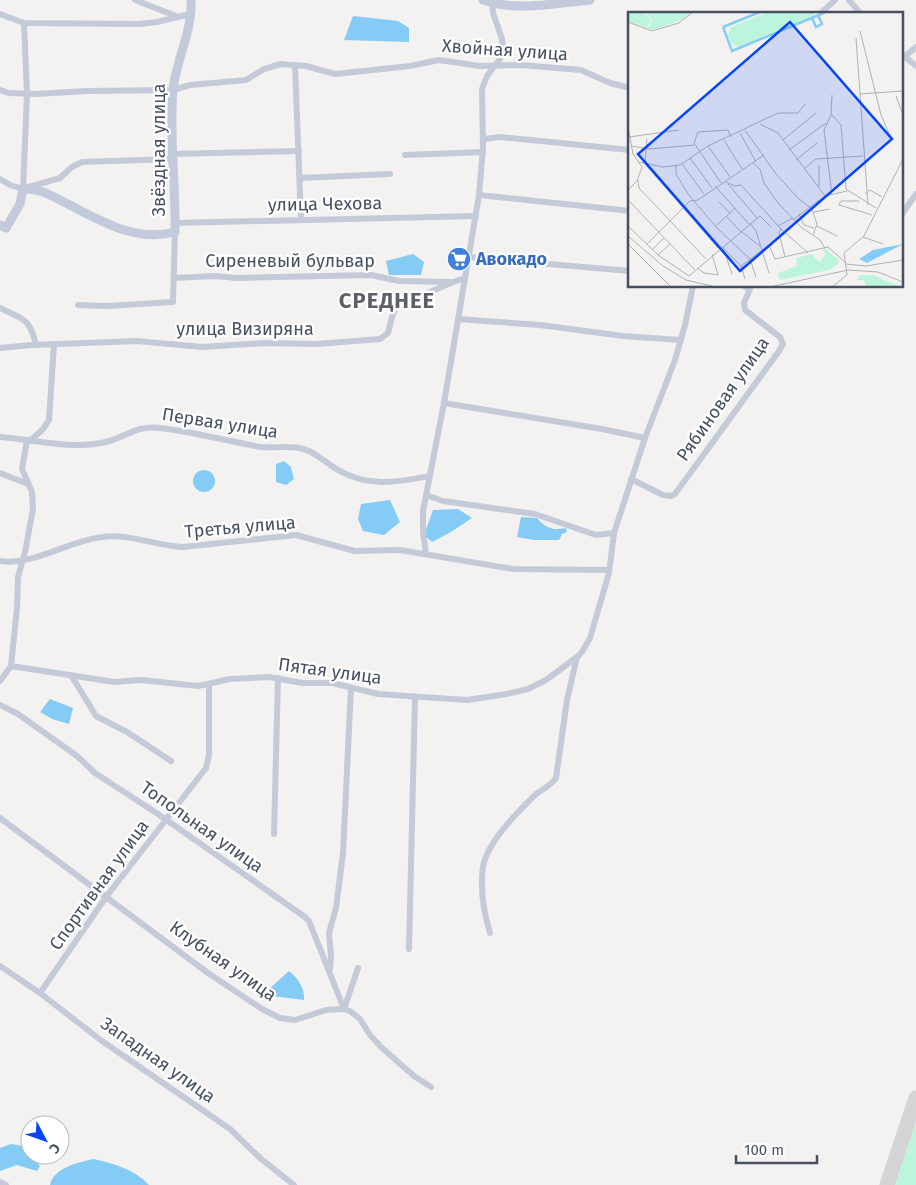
<svg xmlns="http://www.w3.org/2000/svg" width="916" height="1185" viewBox="0 0 916 1185" font-family="'Fira Sans',sans-serif">
	<style>
		.green { fill: #bcf5dc }
		.water { fill: #84cbf6 }
		.lines { fill: none; stroke-linecap: round; stroke-linejoin: round }
		.taxiway { stroke: #d4d3d6; stroke-width: 15 }
		.street { stroke: #c4cad7; stroke-width: 6 }
		.secondary { stroke: #c2cadc; stroke-width: 9 }
		.labels { text-anchor: middle; stroke-width: 4.5; stroke-linejoin: round; paint-order: stroke }
		.street-label { font-size: 18px; fill: #475061; stroke: #fff }
		.shop-label { font-size: 18px; font-weight: bold; fill: #366cbe; stroke: #fff; text-anchor: start }
		.district-label { font-size: 22px; font-weight: bold; letter-spacing: 1px; fill: #5d6067; stroke: #fff }
		.inset-river { fill: none; stroke: #84cbf6; stroke-width: 2.5 }
		.inset-road { fill: none; stroke: #afb1b7; stroke-width: 1 }
		.view { fill: #0445fa; fill-opacity: 0.15; stroke: #0445fa; stroke-width: 2.5 }
		.inset-edge { fill: none; stroke: #475061; stroke-width: 2.5 }
	</style>
	<rect width="100%" height="100%" fill="#f4f1f1"/>
	<polygon class="green" points="916,1123 916,1185 895,1185"/>
	<g class="water">
		<polygon points="353,16 398,21 409,28 409,42 344,40"/>
		<polygon points="413,254 424,262 421,275 389,275 386,261"/>
		<polygon points="284,461 291,467 294,479 286,485 276,482 276,464"/>
		<circle cx="204" cy="481" r="11"/>
		<polygon points="390,500 400,522 384,535 363,531 358,519 361,504"/>
		<polygon points="458,509 472,518 451,532 432,542 424,535 433,510"/>
		<path d="M521,517L537,518C545,528 554,531 566,528L567,532L562,534L559,540H534L517,537Z"/>
		<polygon points="50,699 73,708 69,724 52,719 40,712"/>
		<path d="M289,971C298,978 305,989 304,1000L272,996L268,990Z"/>
		<polygon points="11,1144 23,1146 30,1152 30,1155 32,1155 40,1166 37,1171 17,1165 0,1171 0,1148"/>
		<path d="M94,1159C115,1164 134,1169 149,1185H50C53,1168 79,1162 94,1159Z"/>
	</g>
	<g class="lines">
		<polyline class="taxiway" points="887,1185 916,1098"/>
		<g class="street">
			<polyline points="135,0 176,16"/>
			<polyline points="849,0 861,14"/>
			<polyline points="0,14 24,23 139,24 157,22 190,14"/>
			<polyline points="820,14 835,0"/>
			<polyline points="903,55 916,66"/>
			<polyline points="902,59 916,47"/>
			<polyline points="295,65 301,220"/>
			<polyline points="0,90 9,93 36,94 87,91 173,90 190,85 246,80 264,69 281,64 306,66 335,74 410,66 439,60 480,66 521,65 581,70 610,83 630,88"/>
			<polyline points="484,139 500,137 630,150"/>
			<polyline points="172,154 299,151"/>
			<polyline points="405,155 483,152"/>
			<polyline points="300,178 390,174"/>
			<polyline points="0,179 10,185 23,189"/>
			<polyline points="29,187 60,178 72,167 82,162 172,159"/>
			<polyline points="23,189 27,94 24,23"/>
			<polyline points="479,195 630,211"/>
			<polyline points="902,214 916,194"/>
			<polyline points="175,223 476,216"/>
			<polyline points="469,257 630,271"/>
			<polyline points="174,278 215,276 237,278 371,275 399,281 453,282 465,278"/>
			<polyline points="78,305 108,306 173,302 175,232"/>
			<path d="M0,308C23,319 30,318 36,345"/>
			<polyline points="458,319 540,325 623,336 681,340"/>
			<polyline points="0,348 32,345 137,341 202,347 264,343 317,344 380,339 388,333 392,317 396,307 453,282"/>
			<polyline points="444,403 602,429 645,438"/>
			<path d="M0,437C35,440 71,450 106,442C127,437 135,425 160,428C194,432 227,441 261,447C274,448 287,446 299,448C313,450 326,463 338,470C369,488 398,482 430,476"/>
			<polyline points="30,441 43,429 49,420 54,344"/>
			<polyline points="0,473 28,484"/>
			<polyline points="631,479 663,495 671,496 675,494 779,351 783,344 780,337 745,310 744,303 750,289 744,286"/>
			<polyline points="426,495 443,501 535,514 596,535 614,533"/>
			<polyline points="426,554 423,532 423,511 444,403 479,195 483,147 482,89 487,76 500,59 503,49 502,39 493,13 492,0"/>
			<path d="M0,561C33,566 68,541 102,537C129,533 156,546 183,547L296,535L355,551L400,550L513,569L609,570"/>
			<polyline points="11,666 114,682 141,680 198,686 230,679 269,677 302,683 332,683 378,694 467,700 507,694 528,689 546,680 577,657 582,652 590,638 609,573 614,533 645,438 675,360 685,325 693,286"/>
			<polyline points="71,675 96,716 127,732 171,761"/>
			<polyline points="0,681 11,666 17,608 18,577 25,552 33,509 32,492 22,469 27,440"/>
			<polyline points="0,705 18,714 77,756 95,773 158,814 305,917 309,921 344,1009"/>
			<polyline points="0,818 208,973 262,1009 280,1018 295,1020 326,1010 344,1009 350,1011 360,1019 370,1035 381,1047 414,1076 431,1087"/>
			<polyline points="274,834 278,678"/>
			<path d="M490,933C484,913 480,888 483,867C487,842 518,812 535,795C542,789 551,786 556,778L567,700L577,657"/>
			<polyline points="409,949 415,697"/>
			<polyline points="0,966 40,993 102,1041 230,1129 260,1158 294,1185"/>
			<polyline points="330,969 331,957 329,933 336,908 343,853 351,688"/>
			<polyline points="40,993 106,897 206,768 209,755 209,684"/>
			<polyline points="344,1009 358,968"/>
			<polyline points="0,1182 6,1185"/>
		</g>
		<g class="secondary">
			<path d="M483,0C516,12 555,3 590,0"/>
			<path d="M0,225L6,228L20,204L23,189C38,188 49,194 62,201C98,219 134,243 175,232C176,184 169,137 173,90C176,60 193,30 191,0"/>
		</g>
	</g>
	<defs>
		<g id="supermarket-disc" transform="scale(1.25)"><circle r="9.5" fill="#3f7fe0" stroke="#fff"/><path d="M-6-5.5h2.5l.6 2H6L4.5 2H-2.5L-4.4-4H-6ZM-1.5 3.2a1.3 1.3 0 1 0 .1 0ZM3 3.2a1.3 1.3 0 1 0 .1 0Z" fill="#fff"/></g>
	</defs>
	<g fill-rule="evenodd">
		<use href="#supermarket-disc" x="459" y="259"/>
	</g>
	<g class="labels">
		<g class="street-label">
			<text transform="translate(505 50) rotate(4)" y="6">Хвойная улица</text>
			<text transform="translate(159 150) rotate(-90)" y="6">Звёздная улица</text>
			<text transform="translate(325 204) rotate(-1)" y="6">улица Чехова</text>
			<text x="290" y="267">Сиреневый бульвар</text>
			<text x="245" y="335">улица Визиряна</text>
			<text transform="translate(723 399) rotate(-55)" y="6">Рябиновая улица</text>
			<text transform="translate(220 423) rotate(9)" y="6">Первая улица</text>
			<text transform="translate(240 527) rotate(-5)" y="6">Третья улица</text>
			<text transform="translate(330 671) rotate(8)" y="6">Пятая улица</text>
			<text transform="translate(202 827) rotate(35)" y="6">Топольная улица</text>
			<text transform="translate(99 885) rotate(-54)" y="6">Спортивная улица</text>
			<text transform="translate(223 961) rotate(35)" y="6">Клубная улица</text>
			<text transform="translate(158 1060) rotate(35)" y="6">Западная улица</text>
		</g>
		<g class="shop-label">
			<text x="476" y="265">Авокадо</text>
		</g>
		<g class="district-label">
			<text x="387" y="308">СРЕДНЕЕ</text>
		</g>
	</g>
	<g transform="translate(628 12)">
		<rect width="275" height="275" fill="#f4f1f1"/>
		<path d="M0,0H17L23,9L18,16L0,9ZM18,0H64L54,8L24,18L19,17L24,9ZM140,0H188L185,4L110,35L104,32L100,23L103,15ZM197,236L210,247L211,251L201,258L151,268L150,261L169,254L168,246L184,242L191,250L198,242L194,238ZM232,263H245L273,275H238L236,268H228Z" fill="#bcf5dc"/>
		<path d="M275,232L239,251L231,247L245,238Z" fill="#84cbf6"/>
		<path class="inset-river" d="M184,6L188,15L194,12L190,3M95,15L104,39L198,0M95,15L132,0"/>
		<path class="inset-road" d="M0,10L24,19L51,11L65,0M232,19L253,103L264,128M228,26L240,193M232,82L275,79M204,83L203,102L213,113L218,177L248,196M268,84L275,103M203,103L196,118L204,183M132,112L150,121L197,184M0,115L5,142L14,155L9,169L0,178M117,118L148,162L170,186L184,197L189,212L185,223M112,121L128,150M1,125L51,118M96,128L114,157M155,128L188,101M3,134L22,137L66,133M80,134L102,165M161,138L198,111M62,146L84,176M168,148L189,131M11,150L35,155L52,153L80,134L150,101H170L177,92M125,151L132,157L136,171L150,191L173,215L192,228L197,236M17,152L90,236M17,152L19,127M54,152L76,182M191,153V175M48,154V162L60,182L89,216L122,247L128,265M177,156L188,147L235,144M10,168L11,176L78,247M98,170L107,174L113,173L153,217L180,241M93,171L66,131L70,120L100,118L103,125M100,172L129,206M87,174L121,212M237,182L242,178L254,185M0,188L67,258M231,189H213L211,193L244,203M91,190L102,201M186,200L202,197M171,202L176,213L186,216M98,204L113,220M166,207L197,184L219,179M122,211L128,219L141,261M0,214L30,243L61,264L132,204L143,215M88,214L107,196M150,214L165,206M189,214L209,224M153,216L151,221L157,245M114,220L132,234M0,224L35,254L58,268L88,275M235,225L255,232M0,232L43,275M19,232L62,189L70,188L136,143M93,234L113,254L117,267M95,235L104,262M25,237L36,226M30,243L42,232M218,252L238,254L275,248M113,254L141,233L147,247L200,235L217,250M69,256L76,261L90,263L84,242M142,275L220,258L250,260L275,270M204,275L219,263L216,241L236,224L275,147"/>
		<path class="view" d="M162,10L264,127L112,259L10,142Z"/>
		<rect width="275" height="275" class="inset-edge"/>
	</g>
	<g transform="translate(45 1140) rotate(131)"><circle r="24" fill="#ffffff" stroke="#b5b9c0"/>
	<path d="M0-4L9 19L0 12L-9 19Z" fill="#0445fa"/>
	<text y="-8" font-size="14" font-weight="bold" text-anchor="middle" fill="#475061">С</text>
	</g>
	<path d="M736 1155v8h81v-8" fill="none" stroke="#475061" stroke-width="2.5"/>
	<text x="744" y="1155" font-size="15" fill="#475061" stroke="#ffffff" stroke-width="4" paint-order="stroke">100 m</text>
</svg>
